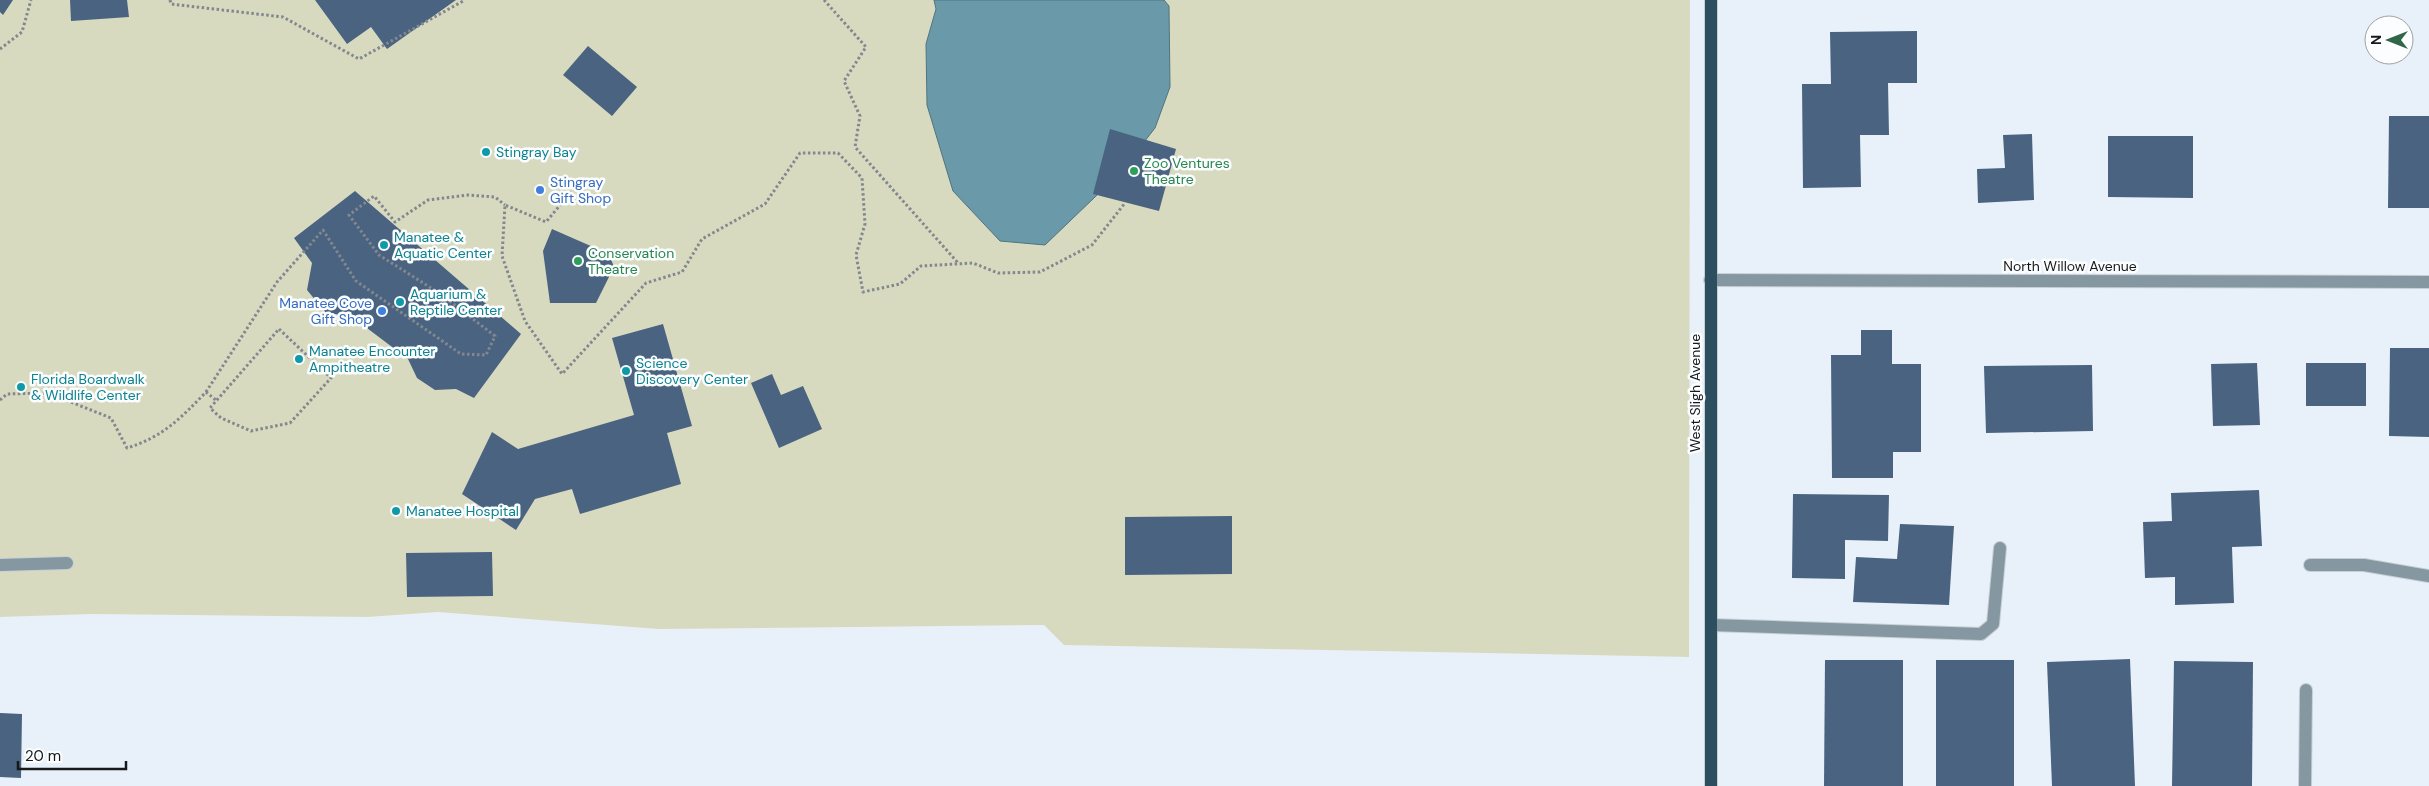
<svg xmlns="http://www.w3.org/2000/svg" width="2429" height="786" viewBox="0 0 2429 786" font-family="'DM Sans',sans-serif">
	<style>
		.green { fill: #d8dac0 }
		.water { fill: #6a9aa9; stroke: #51737f }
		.building { fill: #496380 }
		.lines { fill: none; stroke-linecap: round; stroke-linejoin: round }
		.minor-casing { stroke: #c6ced6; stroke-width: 14 }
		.major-casing { stroke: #c6ced6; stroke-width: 14 }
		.path { stroke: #82888e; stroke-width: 3; stroke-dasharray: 2.5 2.5; stroke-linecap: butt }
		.minor { stroke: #8597a0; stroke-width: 12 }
		.major { stroke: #2d4e5f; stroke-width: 12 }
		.culture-dot { fill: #0f9aa8; stroke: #fbfdff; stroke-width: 2 }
		.leisure-dot { fill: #2e9e5b; stroke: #fbfdff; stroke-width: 2 }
		.shop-dot { fill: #3f7fe0; stroke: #fbfdff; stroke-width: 2 }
		.labels { text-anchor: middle; stroke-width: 5; stroke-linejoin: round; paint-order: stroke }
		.culture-label { font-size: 14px; fill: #0d838f; stroke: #fbfdff; text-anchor: start }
		.leisure-label { font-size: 14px; fill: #27864d; stroke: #fbfdff; text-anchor: start }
		.shop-label { font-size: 14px; fill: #366cbe; stroke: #fbfdff; text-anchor: start }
		.street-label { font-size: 14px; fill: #16191c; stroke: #fbfdff }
	</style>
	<rect width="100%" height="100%" fill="#e8f1fa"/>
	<polygon class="green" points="0,0 1690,0 1689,657 1064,645 1044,625 659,629 438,612 367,617 92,614 0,617"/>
	<polygon class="water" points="934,0 1164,0 1169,6 1170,87 1155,128 1120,173 1045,245 1000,241 953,191 927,105 926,44 936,9"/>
	<g class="building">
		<polygon points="0,0 13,0 3,15 0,12"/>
		<polygon points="70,0 127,0 129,17 71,21"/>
		<polygon points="315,0 456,0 387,49 371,27 347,44"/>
		<polygon points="1917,31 1917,83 1888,83 1889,135 1860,135 1861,187 1803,188 1802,84 1831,84 1830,32"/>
		<polygon points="588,46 637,87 612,116 563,75"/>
		<polygon points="2389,116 2429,116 2429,208 2388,208"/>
		<polygon points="1110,129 1176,149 1159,211 1093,194"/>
		<polygon points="2032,134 2034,200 1978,203 1977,169 2005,168 2003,135"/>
		<polygon points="2108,136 2193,136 2193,198 2108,197"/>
		<polygon points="355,191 521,334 474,398 456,389 435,390 417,378 408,359 351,316 326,313 307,290 312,263 294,238"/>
		<polygon points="552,229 609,254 614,267 596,303 550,303 543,251"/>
		<polygon points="663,324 692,426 667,433 681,484 580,514 572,489 535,499 516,530 462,494 492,432 518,449 634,415 612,338"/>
		<polygon points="1861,330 1892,330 1892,364 1921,364 1921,452 1893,452 1893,478 1832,478 1831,355 1861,355"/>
		<polygon points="2390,348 2429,348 2429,437 2389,436"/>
		<polygon points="2257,363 2260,425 2213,426 2211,364"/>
		<rect x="2306" y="363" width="60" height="43"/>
		<polygon points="2092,365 2093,431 1986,433 1984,366"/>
		<polygon points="772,374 781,395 803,386 822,429 779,448 751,383"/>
		<polygon points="2259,490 2262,546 2232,547 2234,603 2175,605 2175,577 2145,578 2143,522 2172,521 2171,493"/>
		<polygon points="1793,494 1889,495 1888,541 1845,540 1845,579 1792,578"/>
		<polygon points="1232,516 1232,574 1125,575 1125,517"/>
		<polygon points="1900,524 1954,526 1949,605 1853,602 1856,557 1897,559"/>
		<polygon points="492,552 493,596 407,597 406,553"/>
		<polygon points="2130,659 2135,786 2052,786 2047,662"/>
		<polygon points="1825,660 1903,660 1903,786 1824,786"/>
		<rect x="1936" y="660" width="78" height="126"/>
		<polygon points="2174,661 2253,662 2252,786 2172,786"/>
		<polygon points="0,713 22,714 21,778 0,777"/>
	</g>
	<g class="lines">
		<g class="minor-casing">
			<g id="minor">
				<polyline points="1710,280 2429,282"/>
				<polyline points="0,565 67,563"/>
				<polyline points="2310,565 2364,565 2429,576"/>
				<polyline points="1711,625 1981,634 1993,624 2000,548"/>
				<polyline points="2305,786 2306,690"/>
			</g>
		</g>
		<g class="major-casing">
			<polyline id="major" points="1711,0 1711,786"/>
		</g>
		<g class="path">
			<polyline points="170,0 171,4 283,17 359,59 465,0"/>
			<polyline points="824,0 866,47 844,81 860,116 855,147 959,264"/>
			<polyline points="0,49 22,32 31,0"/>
			<polyline points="571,192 546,222 505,205 502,256 525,321 562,374 646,283 682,272 702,239 765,204 800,153 838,153 862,178 865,224 856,255 863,292 900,284 921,266 973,263 998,273 1040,272 1092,245 1125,203"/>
			<polygon points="279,329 331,378 290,423 251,431 221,418 210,408"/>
			<polyline points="206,392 277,282 323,230 356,281 461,354 486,355 495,336 439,293 379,255 349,215 374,196 395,222 428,200 468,195 495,197 505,205"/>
			<path d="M0,400L7,394L48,393L111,418L127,448C163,437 181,418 206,392L217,401"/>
		</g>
		<use href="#minor" class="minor"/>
		<use href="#major" class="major"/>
	</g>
	<g class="culture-dot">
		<circle cx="486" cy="152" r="5"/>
		<circle cx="384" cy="245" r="5"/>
		<circle cx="400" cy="302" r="5"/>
		<circle cx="299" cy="359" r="5"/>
		<circle cx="626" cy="371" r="5"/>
		<circle cx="21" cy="387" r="5"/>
		<circle cx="396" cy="511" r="5"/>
	</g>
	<g class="leisure-dot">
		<circle cx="1134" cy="171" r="5"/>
		<circle cx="578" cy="261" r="5"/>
	</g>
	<g class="shop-dot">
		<circle cx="540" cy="190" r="5"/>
		<circle cx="382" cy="311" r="5"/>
	</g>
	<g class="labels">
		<g class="culture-label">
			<text x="496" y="157">Stingray Bay</text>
			<text x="394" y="242">Manatee &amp;<tspan x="394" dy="16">Aquatic Center</tspan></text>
			<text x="410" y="299">Aquarium &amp;<tspan x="410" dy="16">Reptile Center</tspan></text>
			<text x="309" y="356">Manatee Encounter<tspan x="309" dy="16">Ampitheatre</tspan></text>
			<text x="636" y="368">Science<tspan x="636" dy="16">Discovery Center</tspan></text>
			<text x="31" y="384">Florida Boardwalk<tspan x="31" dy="16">&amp; Wildlife Center</tspan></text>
			<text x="406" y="516">Manatee Hospital</text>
		</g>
		<g class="leisure-label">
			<text x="1144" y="168">Zoo Ventures<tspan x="1144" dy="16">Theatre</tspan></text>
			<text x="588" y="258">Conservation<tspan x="588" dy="16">Theatre</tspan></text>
		</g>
		<g class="shop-label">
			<text x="550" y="187">Stingray<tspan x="550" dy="16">Gift Shop</tspan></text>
			<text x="372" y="308" text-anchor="end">Manatee Cove<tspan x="372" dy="16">Gift Shop</tspan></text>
		</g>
		<g class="street-label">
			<text x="2070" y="271">North Willow Avenue</text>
			<text transform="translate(1695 393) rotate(-90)" y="5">West Sligh Avenue</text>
		</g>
	</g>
	<g transform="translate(2389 40) rotate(270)"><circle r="24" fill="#fbfdff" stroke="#9fa2a4"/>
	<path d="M0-4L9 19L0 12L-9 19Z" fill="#31664b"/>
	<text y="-8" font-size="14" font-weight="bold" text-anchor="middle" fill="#16191c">N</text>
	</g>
	<path d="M18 761v8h108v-8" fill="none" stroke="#16191c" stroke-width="2.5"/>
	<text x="25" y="761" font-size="15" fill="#16191c" stroke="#fbfdff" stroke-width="4" paint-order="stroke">20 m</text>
</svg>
